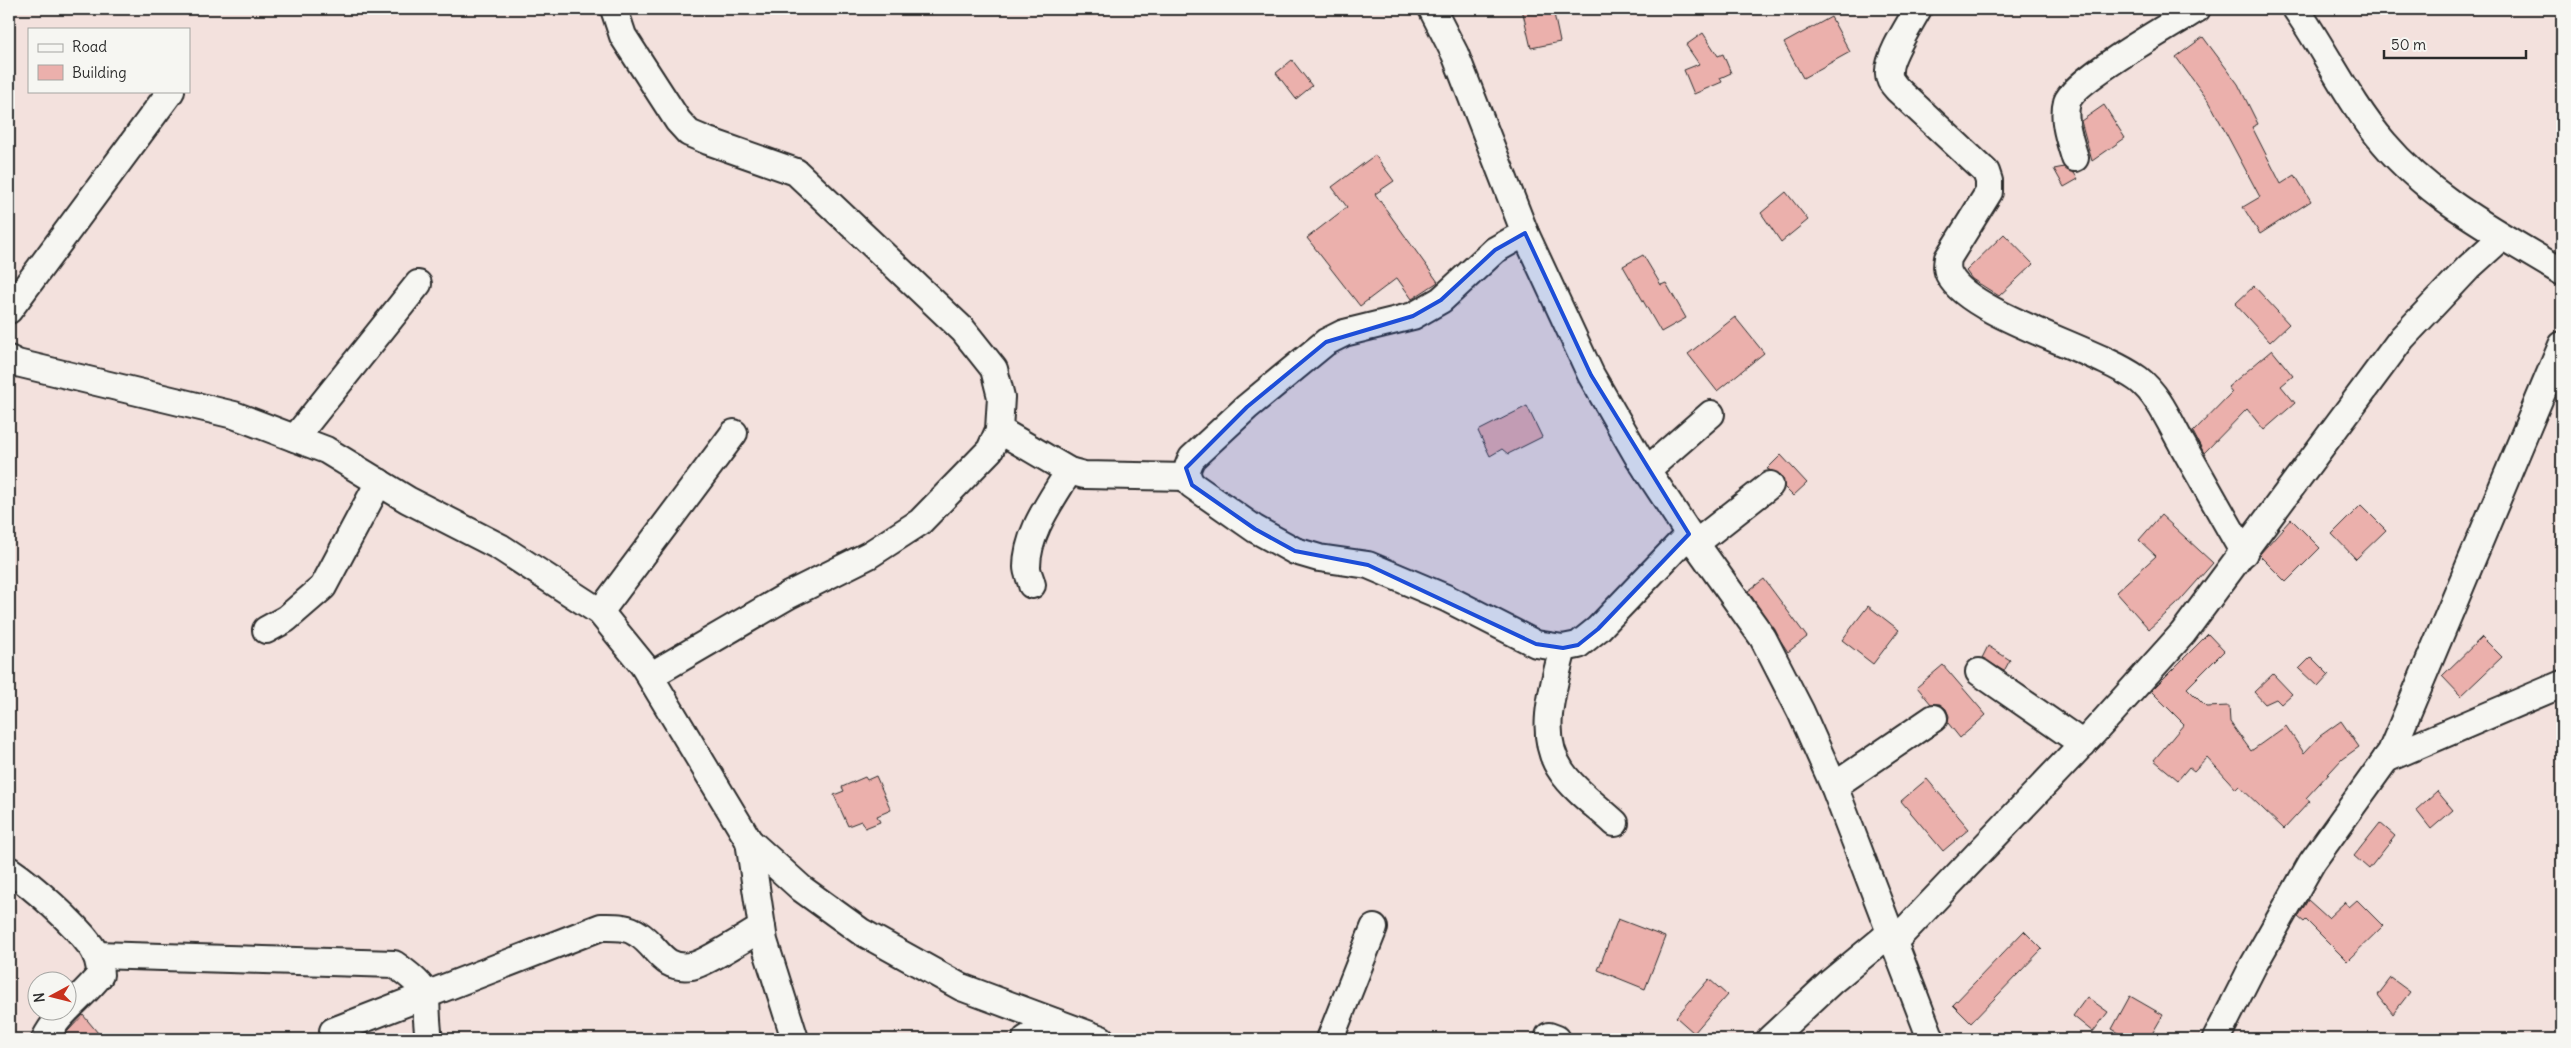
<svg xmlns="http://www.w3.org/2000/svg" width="2571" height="1048" viewBox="0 0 2571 1048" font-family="Delius,sans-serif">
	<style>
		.building { fill: #ebb0ac; stroke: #2b2b2b }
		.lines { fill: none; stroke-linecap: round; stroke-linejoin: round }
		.minor-casing { stroke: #2b2b2b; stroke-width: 30 }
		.minor { stroke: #f6f6f2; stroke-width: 26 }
		.marked { fill: #1d4ed8; fill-opacity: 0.2; stroke: #1d4ed8; stroke-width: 4; stroke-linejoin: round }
	</style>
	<rect width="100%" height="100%" fill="#f3e1dd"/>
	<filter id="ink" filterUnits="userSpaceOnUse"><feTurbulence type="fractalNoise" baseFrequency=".02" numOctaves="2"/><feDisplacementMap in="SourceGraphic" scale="10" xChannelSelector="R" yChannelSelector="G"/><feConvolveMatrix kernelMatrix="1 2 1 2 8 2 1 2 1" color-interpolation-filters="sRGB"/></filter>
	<g filter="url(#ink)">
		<g class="building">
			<polygon points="1522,9 1553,9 1560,42 1531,48"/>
			<polygon points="1831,17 1850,52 1803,78 1784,43"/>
			<polygon points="1703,33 1718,56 1723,54 1731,73 1720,78 1722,82 1694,94 1684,70 1699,64 1686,45"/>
			<polygon points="2203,37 2238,84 2258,124 2252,127 2281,184 2295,175 2311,201 2260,234 2243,207 2260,197 2210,103 2176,57"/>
			<polygon points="1292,60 1312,86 1296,99 1276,73"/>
			<polygon points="2104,105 2125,138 2092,161 2081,121"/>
			<polygon points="1375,155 1394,181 1375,194 1438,282 1412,299 1397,278 1360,306 1307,238 1347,207 1332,187"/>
			<polygon points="2064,167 2074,173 2078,179 2064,187 2054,169"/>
			<polygon points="1786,192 1808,220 1781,242 1761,213"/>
			<polygon points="2004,234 2033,264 1999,296 1972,279 1966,271"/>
			<polygon points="1643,255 1661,285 1666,283 1686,318 1661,332 1623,266"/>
			<polygon points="2254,286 2289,324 2270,342 2235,304"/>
			<polygon points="1735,317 1764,353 1717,391 1688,354"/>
			<polygon points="2272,350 2293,376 2281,386 2295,403 2264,430 2247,409 2204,453 2193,432 2232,392 2228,387"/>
			<polygon points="1527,406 1542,437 1508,454 1502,449 1490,456 1478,431"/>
			<polygon points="1781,455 1807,483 1793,496 1784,487 1781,475 1767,469"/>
			<polygon points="2361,505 2386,530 2356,559 2332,534"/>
			<polygon points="2161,515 2213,563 2176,605 2149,629 2116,592 2156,556 2139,540"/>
			<polygon points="2291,519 2320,548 2286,582 2259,555"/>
			<polygon points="1764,579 1807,637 1788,652 1748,591"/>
			<polygon points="1868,606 1899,630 1873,664 1842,640"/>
			<polygon points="2208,634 2224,651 2187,688 2206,707 2229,706 2230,722 2251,751 2286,726 2304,753 2320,736 2341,721 2359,747 2342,759 2306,798 2310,801 2284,829 2239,786 2236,789 2207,757 2194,771 2189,767 2178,780 2154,760 2184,724 2151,691"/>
			<polygon points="2482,637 2502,657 2461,696 2442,676"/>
			<polygon points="1988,646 2010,660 2004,671 1982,658"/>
			<polygon points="2311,657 2329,675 2318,687 2299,669"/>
			<polygon points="1943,665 1986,715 1960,738 1948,723 1949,716 1946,709 1940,704 1931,704 1917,687"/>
			<polygon points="2273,674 2292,694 2281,704 2276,699 2265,704 2254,692"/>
			<polygon points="876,776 891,810 877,816 880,822 865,828 861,821 848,826 834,795 844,791 842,787 865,777 867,780"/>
			<polygon points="1927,779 1969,829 1943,851 1901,801"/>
			<polygon points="2437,791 2453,810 2431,829 2416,810"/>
			<polygon points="2380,823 2395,836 2369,869 2354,856"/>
			<polygon points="2308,900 2328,918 2345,902 2349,907 2357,900 2383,926 2347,961 2306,920 2304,922 2298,917"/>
			<polygon points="1618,919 1665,937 1645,989 1598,970"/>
			<polygon points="2024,931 2042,949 1971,1023 1953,1005"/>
			<polygon points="2391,978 2410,992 2393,1014 2378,995"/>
			<polygon points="1709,979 1727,995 1694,1033 1676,1017"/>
			<polygon points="2130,996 2163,1015 2149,1039 2130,1039 2112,1029"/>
			<polygon points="2087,997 2108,1012 2093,1032 2073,1016"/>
			<polygon points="83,1015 103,1039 62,1039 68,1031"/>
		</g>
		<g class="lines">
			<g class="minor-casing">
				<g id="minor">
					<polyline points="614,9 623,36 678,121 689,133 708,141 796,172 963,330 994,369 1001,397 999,430 990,450 920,522 869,555 789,595 650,676"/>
					<polyline points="1432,9 1455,54 1525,233 1591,375 1637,455 1689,534 1763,638 1801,712 1834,786 1931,1039"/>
					<path d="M1918,9C1910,24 1889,55 1889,71C1888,79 1892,83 1897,89L1986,172L1989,181V192L1948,258C1947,264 1946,270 1950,276C1970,315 2097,349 2138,379C2158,394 2170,423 2182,444C2203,481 2223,517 2244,553"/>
					<path d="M2296,9C2326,52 2349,102 2384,143C2432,200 2500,234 2562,272"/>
					<path d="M2075,158C2070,141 2062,120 2067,102C2074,80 2174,23 2197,9"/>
					<path d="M1525,233L1495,250L1441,300L1413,316L1344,333L1326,342L1247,407L1192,458C1186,469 1185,475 1192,485L1255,529L1295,551L1319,558L1368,565L1446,598L1536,644L1563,648L1578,645L1598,629L1689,534"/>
					<polyline points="9,310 171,91"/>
					<polyline points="9,359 17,363 234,415 326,450 408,500 500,547 600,612 643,665 749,841 802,889 860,931 961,987 1101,1039"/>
					<polyline points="999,430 1069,471 1084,475 1187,477"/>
					<polyline points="295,438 418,284"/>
					<polyline points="1647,470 1711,414"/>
					<polyline points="1695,544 1770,485"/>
					<path d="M1032,585C1031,579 1027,573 1027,567C1027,532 1052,500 1069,471"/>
					<polyline points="600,612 734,433"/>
					<polyline points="266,630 286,619 323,587 379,482"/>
					<path d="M1563,648C1554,686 1536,736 1562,772C1574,790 1599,808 1615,823"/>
					<polyline points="1979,672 2083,744"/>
					<polyline points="2386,759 2562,684"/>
					<polyline points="1834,786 1934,718"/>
					<polyline points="749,841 764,941 795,1039"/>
					<path d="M9,870C34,887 73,922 91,946C97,954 100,965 100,975C83,997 57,1014 45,1039"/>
					<polyline points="1892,944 2094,732 2183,633 2402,338 2469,267 2502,237"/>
					<path d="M96,955L394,964C437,994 422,993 429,1039"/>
					<path d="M333,1031L601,927C614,927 627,926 638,934C658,946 661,970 691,966C703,965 749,935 762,928"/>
					<polyline points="1549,1036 1557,1039"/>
					<polyline points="1026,1039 1054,1022"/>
					<polyline points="1330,1039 1374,928"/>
					<polyline points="1770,1039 1831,982 1889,934"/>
					<polyline points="2216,1039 2253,966 2312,862 2391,752 2562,345"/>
				</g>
			</g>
			<use href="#minor" class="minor"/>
		</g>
	</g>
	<path class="marked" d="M1525,233L1591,375L1689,534L1598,629L1578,645L1563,648L1536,644L1368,565L1295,551L1255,529L1192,485L1186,468L1247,407L1326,342L1413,316L1441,300L1495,250Z"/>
	<rect width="2571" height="1048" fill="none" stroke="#f6f6f2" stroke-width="30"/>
	<rect x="15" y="15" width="2541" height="1018" fill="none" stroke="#2b2b2b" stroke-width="2" filter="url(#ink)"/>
	<rect x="28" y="28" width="162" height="65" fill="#f6f6f2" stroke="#a5a5a2"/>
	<rect x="38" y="44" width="25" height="8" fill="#f6f6f2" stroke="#a5a5a2"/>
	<text x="72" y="52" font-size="15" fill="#2b2b2b">Road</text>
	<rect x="38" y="65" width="25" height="15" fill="#ebb0ac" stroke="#a5a5a2"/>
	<text x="72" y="78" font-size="15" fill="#2b2b2b">Building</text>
	<g transform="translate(52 996) rotate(263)"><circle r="24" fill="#f6f6f2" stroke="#a5a5a2"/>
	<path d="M0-4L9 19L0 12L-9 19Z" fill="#c8321e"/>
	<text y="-8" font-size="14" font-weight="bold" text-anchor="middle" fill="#2b2b2b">N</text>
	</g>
	<path d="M2384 50v8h142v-8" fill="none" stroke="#2b2b2b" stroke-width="2.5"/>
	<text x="2391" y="50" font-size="15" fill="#2b2b2b" stroke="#f6f6f2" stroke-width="4" paint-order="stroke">50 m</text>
</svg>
